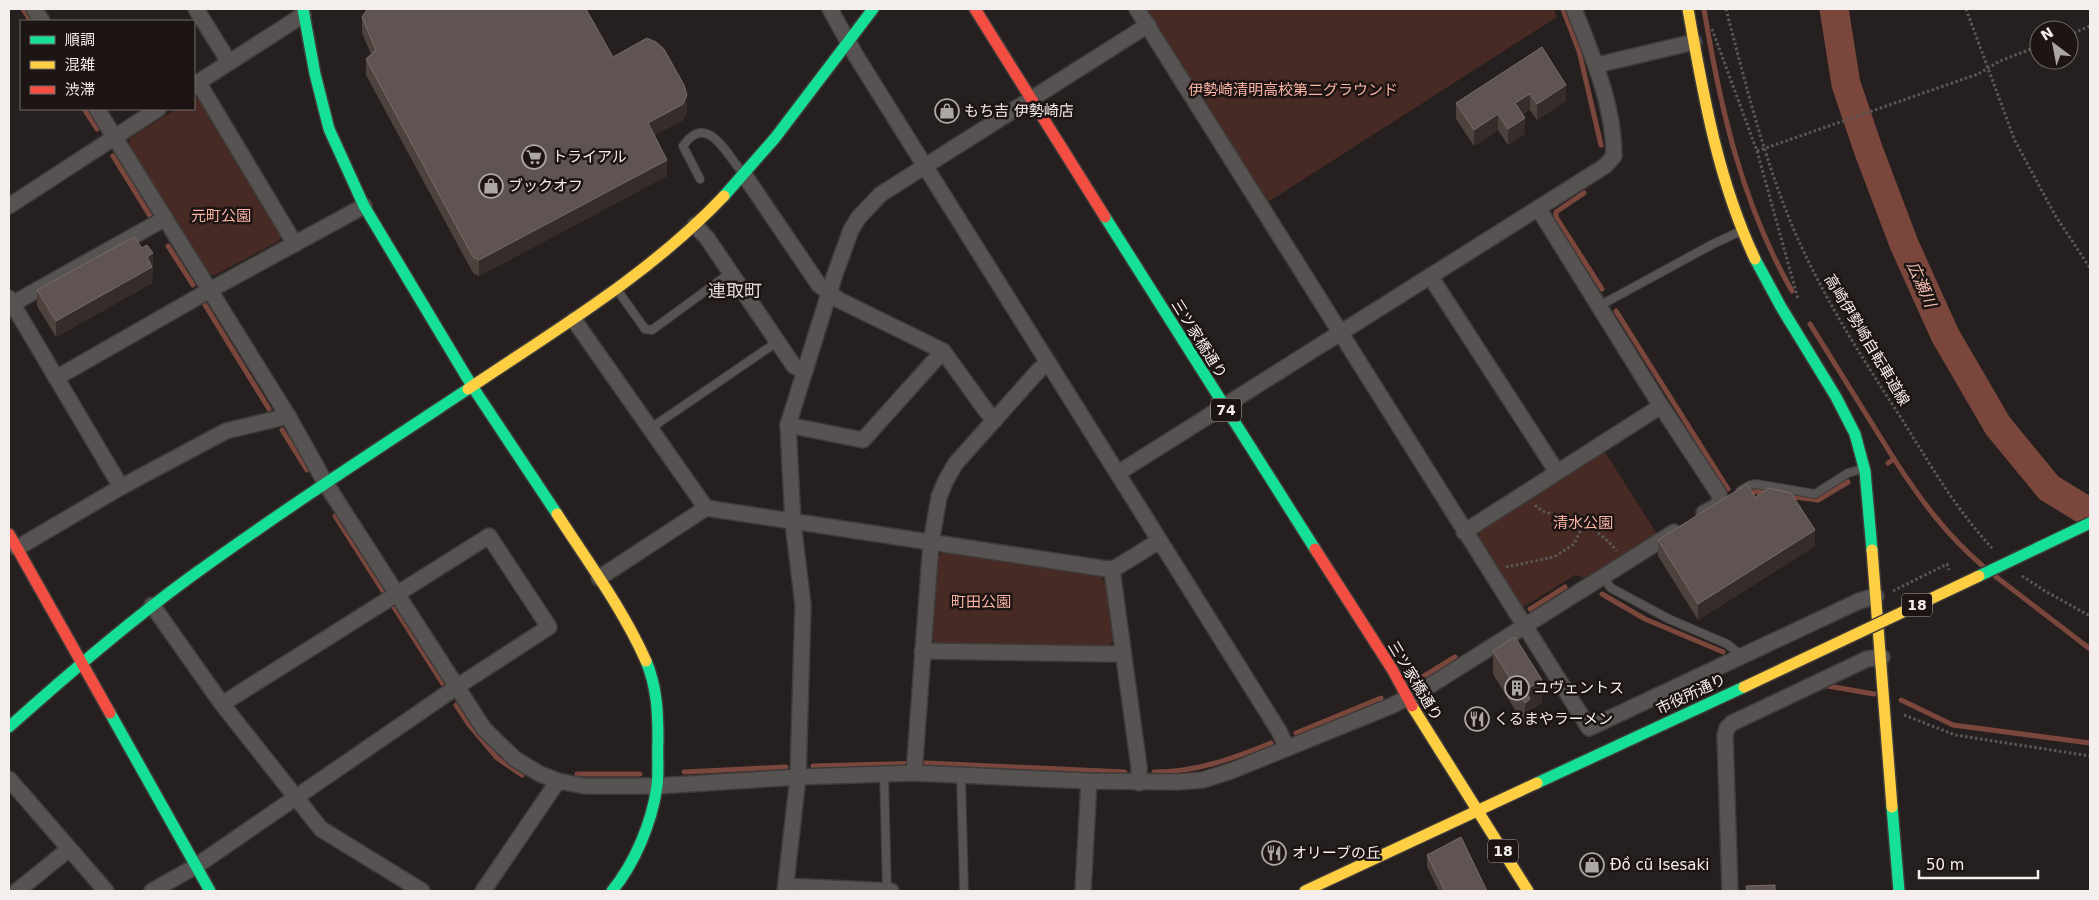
<svg xmlns="http://www.w3.org/2000/svg" width="2099" height="900" viewBox="0 0 2099 900" font-family="'DejaVu Sans','Noto Sans JP',sans-serif">
	<style>
		.green { fill: #472a23 }
		.lines { fill: none; stroke-linecap: round; stroke-linejoin: round }
		.stream { stroke: #7b473c; stroke-width: 5 }
		.river { stroke: #7b473c; stroke-width: 29 }
		.lane-casing { stroke: #3f3b3a; stroke-width: 10 }
		.street-casing { stroke: #3f3b3a; stroke-width: 18 }
		.fast-casing { stroke: #3f3b3a; stroke-width: 14 }
		.slow-casing { stroke: #3f3b3a; stroke-width: 14 }
		.jam-casing { stroke: #3f3b3a; stroke-width: 14 }
		.path { stroke: #5a5756; stroke-width: 3; stroke-dasharray: 2.5 2.5; stroke-linecap: butt }
		.lane { stroke: #575352; stroke-width: 8 }
		.street { stroke: #575352; stroke-width: 15 }
		.fast { stroke: #16e098; stroke-width: 11 }
		.slow { stroke: #ffcf43; stroke-width: 11 }
		.jam { stroke: #f24e42; stroke-width: 11 }
		.fast-bridge-casing { stroke: #3f3b3a; stroke-width: 14; stroke-linecap: butt }
		.slow-bridge-casing { stroke: #3f3b3a; stroke-width: 14; stroke-linecap: butt }
		.fast-bridge { stroke: #16e098; stroke-width: 11 }
		.slow-bridge { stroke: #ffcf43; stroke-width: 11 }
		.wall { fill: #4e423f }
		.shaded-wall { fill: #362d2a }
		.building { fill: #5f5452; stroke: #776c6a }
		.labels { text-anchor: middle; stroke-width: 5; stroke-linejoin: round; paint-order: stroke }
		.shield { fill: #1d1514; stroke: #b4adab; stroke-width: 1 }
		.shield-label { font-size: 14px; font-weight: bold; fill: #f4eeec }
		.park-label { font-size: 15px; fill: #fab3a2; stroke: #1d1514 }
		.poi-label { font-size: 15px; fill: #f4eeec; stroke: #1d1514; text-anchor: start }
		.street-label { font-size: 15px; fill: #f4eeec; stroke: #1d1514 }
		.water-label { font-size: 16px; font-style: italic; fill: #f4bdb1; stroke: #1d1514 }
		.quarter-label { font-size: 18px; fill: #e2d7d4; stroke: #1d1514 }
	</style>
	<rect width="100%" height="100%" fill="#25201f"/>
	<g class="green">
		<polygon points="1147,9 1554,9 1557,17 1268,202"/>
		<polygon points="194,98 199,99 282,235 279,241 215,275 208,274 129,144 130,138 176,109 194,109"/>
		<polygon points="1605,452 1657,534 1585,578 1575,575 1522,608 1478,538 1479,532"/>
		<polygon points="943,552 1101,577 1106,584 1114,641 1108,646 936,645 933,639 936,558"/>
	</g>
	<g class="lines">
		<g class="stream">
			<polyline points="23,9 31,21"/>
			<polyline points="1563,9 1579,51 1601,145"/>
			<path d="M1704,9C1720,107 1742,204 1792,291"/>
			<polyline points="84,109 97,129"/>
			<polyline points="113,156 150,216"/>
			<polyline points="1584,193 1556,212 1556,217 1602,289"/>
			<polyline points="168,246 193,285"/>
			<polyline points="205,305 269,409"/>
			<polyline points="1616,311 1728,489"/>
			<polyline points="1810,324 1894,459"/>
			<polyline points="282,430 307,470"/>
			<path d="M1888,463L1894,459C1920,499 1947,536 1984,567"/>
			<polyline points="1787,496 1818,500 1848,482"/>
			<polyline points="1746,497 1756,491 1769,493"/>
			<polyline points="335,516 383,591"/>
			<polyline points="1995,576 2090,649"/>
			<polyline points="1602,594 1645,619 1723,652"/>
			<polyline points="392,604 443,684"/>
			<polyline points="1530,609 1565,587"/>
			<polyline points="1421,678 1455,657"/>
			<polyline points="1828,686 1874,694"/>
			<polyline points="1901,700 1953,725 2090,743"/>
			<polyline points="456,705 470,726 497,758 522,775"/>
			<polyline points="1296,733 1381,698"/>
			<polyline points="813,766 926,763 1125,772"/>
			<polyline points="684,772 786,767"/>
			<path d="M1154,772C1196,772 1232,759 1271,743"/>
			<polyline points="577,774 640,774"/>
		</g>
		<polyline class="river" points="1834,9 1846,84 1868,149 1904,244 1945,335 1998,426 2049,488 2090,513"/>
		<g class="lane-casing">
			<g id="lane">
				<path d="M700,179L683,146C707,111 727,155 742,172"/>
				<polyline points="618,291 645,329 652,330 730,273"/>
				<polyline points="1599,306 1713,244 1741,231"/>
				<polyline points="651,428 777,342"/>
				<polyline points="1740,491 1750,485 1757,484 1815,494 1848,473 1862,469"/>
				<polyline points="1602,576 1611,588 1669,619 1727,644 1741,655"/>
				<polyline points="884,774 887,891"/>
				<polyline points="961,775 964,891"/>
			</g>
		</g>
		<g class="street-casing">
			<g id="street">
				<polyline points="34,9 42,21"/>
				<polyline points="196,9 229,62"/>
				<polyline points="830,9 856,56 1279,731 1287,748"/>
				<polyline points="1137,9 1589,728 1859,601 1876,596"/>
				<polyline points="1597,65 1694,42"/>
				<polyline points="198,82 295,244"/>
				<polyline points="194,85 303,15"/>
				<polyline points="97,109 288,416 326,484 484,729 515,759 540,774 558,781 585,786 657,786 798,777 914,773 1089,781 1178,782 1203,780 1231,771 1391,706 1423,690 1674,532"/>
				<polyline points="745,176 819,285 839,300 943,351 987,412 995,420"/>
				<polyline points="9,206 158,109"/>
				<polyline points="1538,208 1661,406 1719,494 1720,501 1717,506 1704,513"/>
				<polyline points="695,225 707,238 794,366 805,371"/>
				<polyline points="1430,276 1557,472"/>
				<polyline points="9,298 121,487"/>
				<polyline points="12,304 164,219"/>
				<polyline points="574,320 706,508"/>
				<polyline points="56,378 210,290 364,206"/>
				<polyline points="788,425 863,440 943,351"/>
				<path d="M1118,473L1605,166L1614,156C1614,105 1592,55 1574,9"/>
				<polyline points="1464,532 1661,406"/>
				<polyline points="17,548 121,487 226,431 288,416"/>
				<polyline points="1112,570 1139,767 1139,783"/>
				<polyline points="599,578 706,508 1107,569 1117,567 1159,541"/>
				<polyline points="152,605 222,704 321,829 422,891"/>
				<polyline points="922,651 1112,654 1123,653"/>
				<polyline points="914,773 931,543 939,497 946,480 956,463 1039,370 1048,362"/>
				<polyline points="9,779 106,891"/>
				<polyline points="786,886 891,891"/>
				<polyline points="17,891 69,849"/>
				<polyline points="152,891 196,866 458,686 549,627 489,536 222,704"/>
				<polyline points="483,891 558,781"/>
				<polyline points="785,891 798,777 803,605 793,523 788,425 835,274 851,230 859,217 881,194 1148,25"/>
				<polyline points="1083,891 1089,781"/>
				<polyline points="1730,891 1725,735 1727,728 1732,723 1867,659 1882,657"/>
			</g>
		</g>
		<g class="fast-casing">
			<g id="fast">
				<polyline points="303,9 315,74 329,129 364,206 472,386 557,514"/>
				<polyline points="724,196 775,138 873,9"/>
				<polyline points="1105,217 1315,549"/>
				<polyline points="1755,259 1781,307 1836,397 1855,434 1865,471 1872,550"/>
				<polyline points="110,713 210,891"/>
				<path d="M9,727C67,675 126,624 189,578C280,512 374,451 468,389"/>
				<polyline points="1537,783 1744,687"/>
				<polyline points="1892,807 1899,891"/>
				<path d="M612,891C635,863 652,822 657,786C659,771 657,755 658,740C658,713 657,687 646,661"/>
			</g>
		</g>
		<g class="slow-casing">
			<g id="slow">
				<path d="M1688,9C1703,94 1718,181 1755,259"/>
				<path d="M468,389C557,329 649,275 724,196"/>
				<path d="M557,514C588,562 623,609 646,661"/>
				<polyline points="1872,550 1892,807"/>
				<polyline points="1412,706 1528,891"/>
				<polyline points="1305,891 1537,783"/>
			</g>
		</g>
		<g class="jam-casing">
			<g id="jam">
				<polyline points="975,9 1105,217"/>
				<polyline points="9,534 110,713"/>
				<polyline points="1315,549 1392,669 1412,706"/>
			</g>
		</g>
		<g class="path">
			<path d="M1726,9C1746,85 1765,164 1797,237C1826,302 1864,361 1903,421C1931,466 1956,509 1992,548"/>
			<polyline points="1966,9 2015,141 2055,215 2090,268"/>
			<polyline points="1712,29 1757,151 1798,299"/>
			<polyline points="2069,35 2090,26"/>
			<polyline points="1757,151 1978,74 2000,61 2039,46"/>
			<path d="M1535,505C1545,516 1559,514 1572,518C1590,525 1604,536 1617,551"/>
			<polyline points="1506,567 1554,557 1574,544 1584,524"/>
			<polyline points="2022,576 2045,591 2090,616"/>
			<polyline points="1893,591 1947,564 1949,570"/>
			<polyline points="1904,715 1955,735 2090,756"/>
		</g>
		<use href="#lane" class="lane"/>
		<use href="#street" class="street"/>
		<use href="#fast" class="fast"/>
		<use href="#slow" class="slow"/>
		<use href="#jam" class="jam"/>
		<g class="fast-bridge-casing">
			<polyline id="fast-bridge" points="1979,576 2090,523"/>
		</g>
		<g class="slow-bridge-casing">
			<polyline id="slow-bridge" points="1744,687 1979,576"/>
		</g>
		<use href="#fast-bridge" class="fast-bridge"/>
		<use href="#slow-bridge" class="slow-bridge"/>
	</g>
	<g class="wall">
		<polygon points="362,17 613,57 687,111 683,120 655,135 667,176 479,276 473,273 366,75 366,59 371,54 362,33"/>
		<polygon points="1542,47 1566,101 1537,120 1530,110 1522,114 1525,134 1508,145 1498,130 1474,146 1456,119 1456,103"/>
		<polygon points="153,253 152,283 56,337 37,306 37,290"/>
		<polygon points="1755,497 1815,546 1698,620 1658,556 1658,540"/>
		<polygon points="1493,651 1542,703 1530,710 1530,722 1525,726 1493,674"/>
		<polygon points="1427,855 1487,891 1439,891 1427,867"/>
	</g>
	<g class="shaded-wall">
		<polygon points="1566,85 1566,101 1537,120 1537,104"/>
		<polygon points="1530,94 1530,110 1515,119 1515,103"/>
		<polygon points="687,95 687,111 683,120 648,139 648,123"/>
		<polygon points="1498,114 1498,130 1474,146 1474,130"/>
		<polygon points="1525,118 1525,134 1508,145 1508,129"/>
		<polygon points="667,160 667,176 479,276 479,260"/>
		<polygon points="153,253 152,283 56,337 56,321"/>
		<polygon points="1815,530 1815,546 1698,620 1698,604"/>
		<polygon points="1542,680 1542,703 1530,710 1530,722 1525,726 1525,690"/>
	</g>
	<g class="building">
		<polygon points="370,9 586,9 613,57 647,38 656,42 664,49 684,85 687,95 683,104 648,123 667,160 479,260 473,257 366,59 376,50 362,17 366,11"/>
		<polygon points="1542,47 1566,85 1537,104 1530,94 1515,103 1525,118 1508,129 1498,114 1474,130 1456,103"/>
		<polygon points="134,237 142,248 147,245 153,253 147,257 152,267 56,321 37,290"/>
		<polygon points="1747,484 1755,497 1769,488 1791,493 1815,530 1698,604 1658,540"/>
		<polygon points="1515,637 1542,680 1525,690 1530,699 1525,703 1493,651"/>
		<polygon points="1461,837 1487,891 1445,891 1427,855"/>
		<polygon points="1775,885 1775,891 1747,891 1746,886"/>
	</g>
	<defs>
		<g id="shop-ring" transform="scale(1.25)"><circle r="9.5" fill="#1d1514" stroke="#aca6a4" stroke-width="1.5"/><path d="M-5-2.5h2.3a2.7 3.5 0 0 1 5.4 0H5L5.5 6h-11ZM-1.5-2.5h3a1.5 2.3 0 0 0-3 0Z" fill="#aca6a4"/></g>
		<g id="supermarket-ring" transform="scale(1.25)"><circle r="9.5" fill="#1d1514" stroke="#aca6a4" stroke-width="1.5"/><path d="M-6-5.5h2.5l.6 2H6L4.5 2H-2.5L-4.4-4H-6ZM-1.5 3.2a1.3 1.3 0 1 0 .1 0ZM3 3.2a1.3 1.3 0 1 0 .1 0Z" fill="#aca6a4"/></g>
		<g id="building-ring" transform="scale(1.25)"><circle r="9.5" fill="#1d1514" stroke="#aca6a4" stroke-width="1.5"/><path d="M-4-6H4V6H1V3H-1V6H-4ZM-2.5-4.3h1.7v1.8h-1.7ZM.8-4.3h1.7v1.8H.8ZM-2.5-1h1.7V.8h-1.7ZM.8-1h1.7V.8H.8Z" fill="#aca6a4"/></g>
		<g id="restaurant-ring" transform="scale(1.25)"><circle r="9.5" fill="#1d1514" stroke="#aca6a4" stroke-width="1.5"/><path d="M-5-6h1v4h1v-4h1v4h1v-4h1v5L-1.5 .5V6h-2V.5L-5-1ZM5-6V6H3V1.5H1.5Q1.5-4 5-6Z" fill="#aca6a4"/></g>
	</defs>
	<g fill-rule="evenodd">
		<use href="#shop-ring" x="947" y="111"/>
		<use href="#supermarket-ring" x="534" y="157"/>
		<use href="#shop-ring" x="491" y="186"/>
		<use href="#building-ring" x="1517" y="688"/>
		<use href="#restaurant-ring" x="1477" y="719"/>
		<use href="#restaurant-ring" x="1274" y="853"/>
		<use href="#shop-ring" x="1592" y="865"/>
	</g>
	<g class="labels">
		<g class="shield">
			<rect x="1211" y="398.5" width="30" height="23" rx="4"/>
			<rect x="1902" y="593.5" width="30" height="23" rx="4"/>
			<rect x="1488" y="839.5" width="30" height="23" rx="4"/>
		</g>
		<g class="shield-label">
			<text x="1226" y="415">74</text>
			<text x="1917" y="610">18</text>
			<text x="1503" y="856">18</text>
		</g>
		<g class="park-label">
			<text x="1293" y="95">伊勢崎清明高校第二グラウンド</text>
			<text x="221" y="221">元町公園</text>
			<text x="1583" y="528">清水公園</text>
			<text x="981" y="607">町田公園</text>
		</g>
		<g class="poi-label">
			<text x="964" y="116">もち吉 伊勢崎店</text>
			<text x="552" y="162">トライアル</text>
			<text x="508" y="191">ブックオフ</text>
			<text x="1534" y="693">ユヴェントス</text>
			<text x="1494" y="724">くるまやラーメン</text>
			<text x="1292" y="858">オリーブの丘</text>
			<text x="1610" y="870">Đồ cũ Isesaki</text>
		</g>
		<g class="street-label">
			<text transform="translate(1199 339) rotate(58)" y="5">三ツ家橋通り</text>
			<text transform="translate(1867 340) rotate(59)" y="5">高崎伊勢崎自転車道線</text>
			<text transform="translate(1415 681) rotate(59)" y="5">三ツ家橋通り</text>
			<text transform="translate(1691 694) rotate(-25)" y="5">市役所通り</text>
		</g>
		<g class="water-label">
			<text transform="translate(1922 284) rotate(66)" y="6">広瀬川</text>
		</g>
		<g class="quarter-label">
			<text x="735" y="297">連取町</text>
		</g>
	</g>
	<rect width="2099" height="900" fill="none" stroke="#f4eeec" stroke-width="20"/>
	<rect x="20" y="20" width="175" height="90" fill="#1d1514" stroke="#736c6a"/>
	<rect x="30" y="36" width="25" height="8" fill="#16e098" stroke="#736c6a"/>
	<text x="65" y="45" font-size="15" fill="#f4eeec">順調</text>
	<rect x="30" y="61" width="25" height="8" fill="#ffcf43" stroke="#736c6a"/>
	<text x="65" y="70" font-size="15" fill="#f4eeec">混雑</text>
	<rect x="30" y="86" width="25" height="8" fill="#f24e42" stroke="#736c6a"/>
	<text x="65" y="95" font-size="15" fill="#f4eeec">渋滞</text>
	<g transform="translate(2054 45) rotate(328)"><circle r="24" fill="#1d1514" stroke="#736c6a"/>
	<path d="M0-4L9 19L0 12L-9 19Z" fill="#aca6a4"/>
	<text y="-8" font-size="14" font-weight="bold" text-anchor="middle" fill="#f4eeec">N</text>
	</g>
	<path d="M1919 870v8h119v-8" fill="none" stroke="#f4eeec" stroke-width="2.5"/>
	<text x="1926" y="870" font-size="15" fill="#f4eeec" stroke="#1d1514" stroke-width="4" paint-order="stroke">50 m</text>
</svg>
